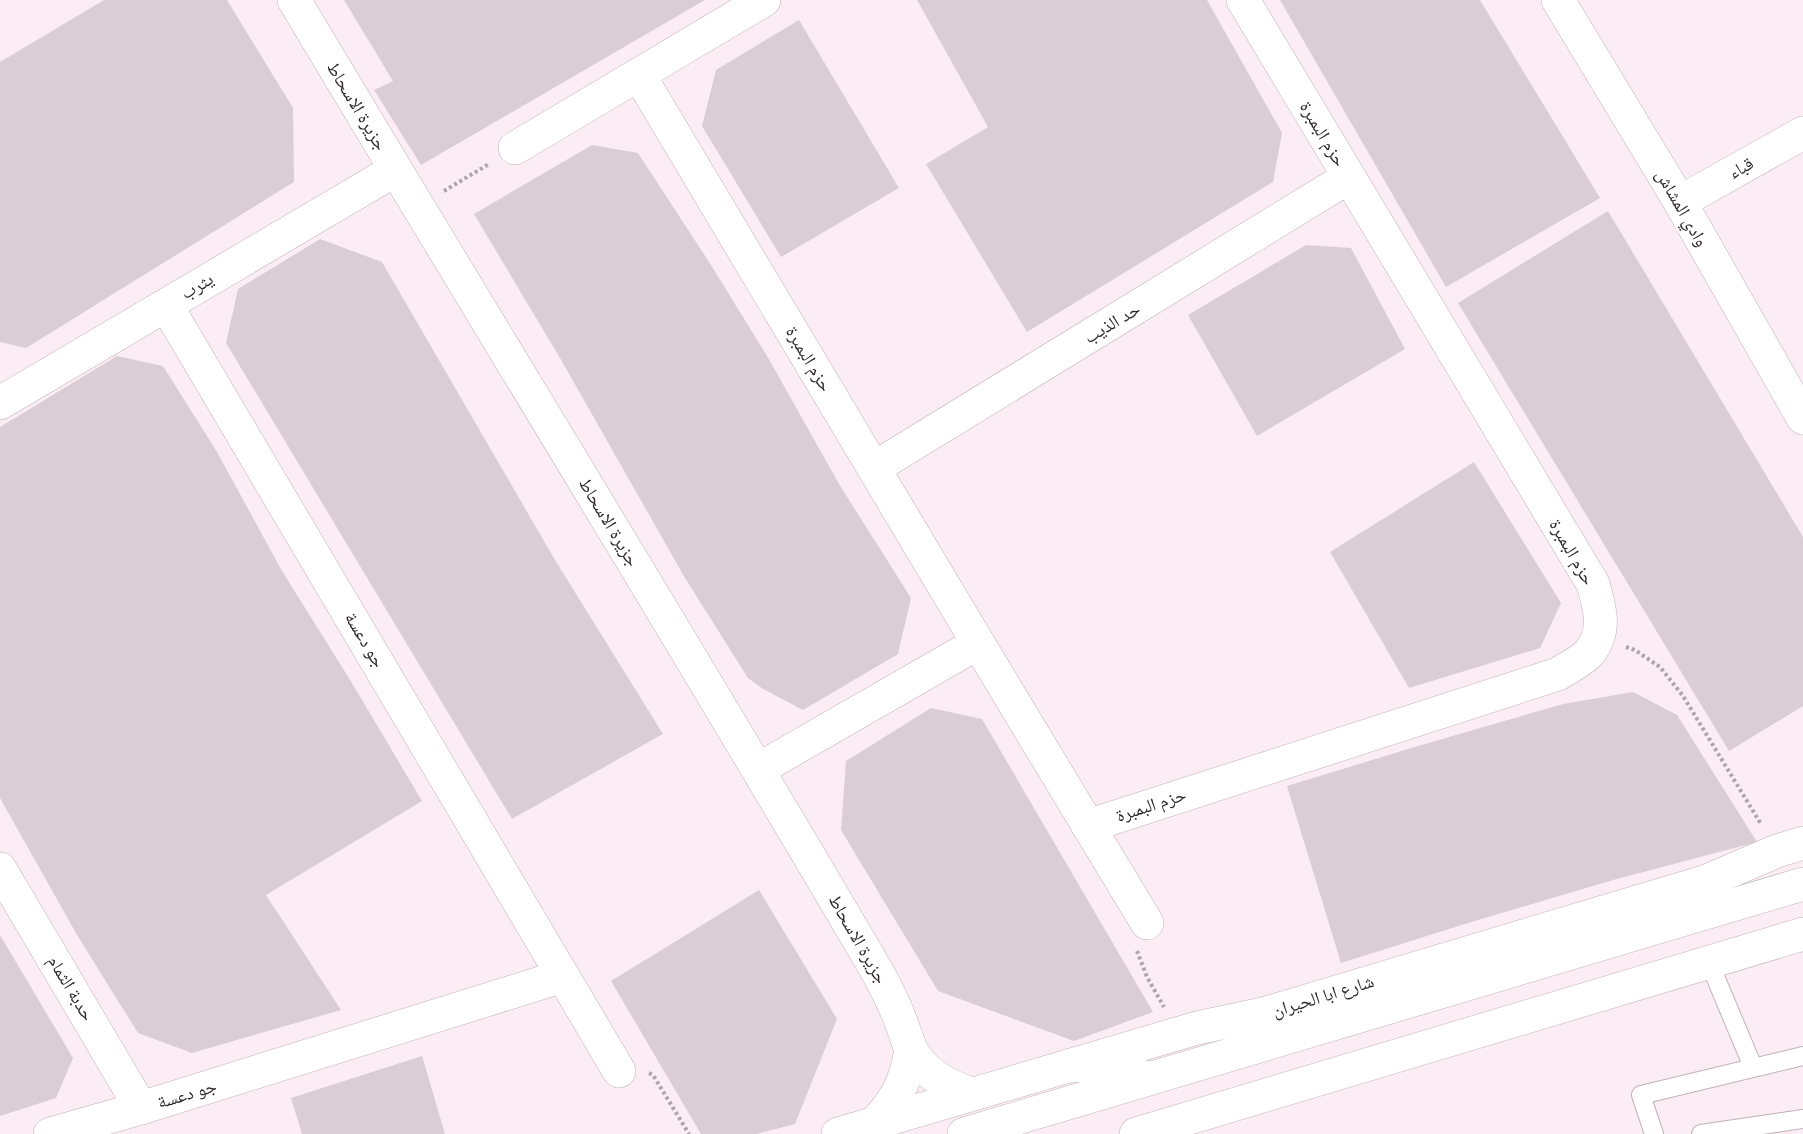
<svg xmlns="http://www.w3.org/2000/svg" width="1803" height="1134" viewBox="0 0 1803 1134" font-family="Overpass,'Noto Naskh Arabic',sans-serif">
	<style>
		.building { fill: #dbcdd4 }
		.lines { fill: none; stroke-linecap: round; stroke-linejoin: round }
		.lane-casing { stroke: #bfb1b8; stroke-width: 20 }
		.street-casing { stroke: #bfb1b8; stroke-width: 34 }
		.secondary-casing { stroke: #bfb1b8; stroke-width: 34 }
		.path { stroke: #afa3a8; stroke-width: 4; stroke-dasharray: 3 3; stroke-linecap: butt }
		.lane { stroke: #fff; stroke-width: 18 }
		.street { stroke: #fff; stroke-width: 33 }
		.secondary { stroke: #fff; stroke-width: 33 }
		.labels { text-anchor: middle; stroke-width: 4.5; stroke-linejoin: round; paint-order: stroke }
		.street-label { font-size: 18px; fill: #2e282b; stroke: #fff }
	</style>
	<rect width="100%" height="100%" fill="#fcedf4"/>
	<g class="building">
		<polygon points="104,0 227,0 293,108 294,182 26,348 0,342 0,62"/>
		<polygon points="344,0 705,0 421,165 374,90 393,81"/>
		<polygon points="917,0 1207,0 1282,133 1273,182 1027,332 926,164 988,127"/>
		<polygon points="1280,0 1480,0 1600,198 1446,287"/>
		<polygon points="799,20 899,188 781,257 702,126 716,70"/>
		<polygon points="592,145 638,153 711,265 770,361 839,484 911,598 898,654 803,710 763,689 748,678 685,578 560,358 474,214"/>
		<polygon points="1608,211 1803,537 1803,706 1729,751 1458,303"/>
		<polygon points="320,239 382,262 555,560 663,734 512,819 226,343 238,289"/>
		<polygon points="1306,245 1351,248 1405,349 1257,436 1188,315"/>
		<polygon points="117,356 163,366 217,452 282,571 352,683 422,801 266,895 341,1010 192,1053 138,1033 77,935 0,798 0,427"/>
		<polygon points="1474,462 1561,603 1540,648 1409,688 1330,552"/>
		<polygon points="1633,692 1677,715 1757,842 1613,880 1468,923 1341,963 1287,786 1418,746 1563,704"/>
		<polygon points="931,708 982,719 1153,1012 1074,1041 938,991 841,830 846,761"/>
		<polygon points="759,890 837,1019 795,1124 756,1134 701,1134 611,981"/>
		<polygon points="0,935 73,1058 56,1098 0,1116"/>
		<polygon points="422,1056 445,1134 302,1134 291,1098"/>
	</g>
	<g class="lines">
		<g class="lane-casing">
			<g id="lane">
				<polyline points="1709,962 1753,1067"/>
				<polyline points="1654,1134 1641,1095 1803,1056"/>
				<polyline points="1701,1134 1803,1119"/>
			</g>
		</g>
		<g class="street-casing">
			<g id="street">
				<path d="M294,0C488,325 687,646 878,973C884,984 890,996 895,1007C901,1020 905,1034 910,1047C922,1073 947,1086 972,1094"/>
				<polyline points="1558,0 1680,202 1803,418"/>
				<polyline points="639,75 978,643 1147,923"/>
				<polyline points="515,148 764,0"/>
				<polyline points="1680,202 1803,133"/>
				<polyline points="166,305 619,1071"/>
				<polyline points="0,403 395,170"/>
				<polyline points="874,468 1349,177"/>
				<polyline points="759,769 978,643"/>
				<path d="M1088,826L1558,674C1567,668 1582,661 1589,653C1607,631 1600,608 1593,584L1243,0"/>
				<polyline points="0,869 141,1108"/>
				<path d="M875,1123C897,1099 906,1082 911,1049"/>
				<polyline points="50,1134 141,1108 563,976"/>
				<polyline points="838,1134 1197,1028 1263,1014 1707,881 1777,851 1803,843"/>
			</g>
		</g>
		<g class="secondary-casing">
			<g id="secondary">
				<polyline points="1071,1065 1103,1067 1149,1078"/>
				<polyline points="964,1134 1803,884"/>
				<polyline points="1136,1134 1803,934"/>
			</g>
		</g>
		<g class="path">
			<polyline points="444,191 489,164"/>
			<polyline points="1626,647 1635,650 1660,667 1683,696 1761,824"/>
			<polyline points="1137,951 1147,977 1164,1007"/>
			<polyline points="649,1073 653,1075 689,1134"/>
		</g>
		<use href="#lane" class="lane"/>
		<use href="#street" class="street"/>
		<use href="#secondary" class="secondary"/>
	</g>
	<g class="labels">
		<g class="street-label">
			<text transform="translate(357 106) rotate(59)" y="6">جزيرة الاسحاط</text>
			<text transform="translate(1323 134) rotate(59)" y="6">حزم البمبرة</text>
			<text transform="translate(1741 168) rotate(-29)" y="6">قباء</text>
			<text transform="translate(1682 208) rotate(60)" y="6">وادي المشاش</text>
			<text transform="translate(197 286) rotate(-31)" y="6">يثرب</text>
			<text transform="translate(1112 323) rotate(-31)" y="6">حد الذيب</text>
			<text transform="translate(809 359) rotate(59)" y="6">حزم البمبرة</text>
			<text transform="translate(609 522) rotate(59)" y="6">جزيرة الاسحاط</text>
			<text transform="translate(1572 552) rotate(60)" y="6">حزم البمبرة</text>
			<text transform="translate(365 640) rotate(59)" y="6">جو دعسة</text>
			<text transform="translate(1151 805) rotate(-18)" y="6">حزم البمبرة</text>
			<text transform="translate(858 939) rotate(60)" y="6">جزيرة الاسحاط</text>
			<text transform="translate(71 988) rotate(59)" y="6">حدبة الثمام</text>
			<text transform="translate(1323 996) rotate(-17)" y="6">شارع ابا الحيران</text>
			<text transform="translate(187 1094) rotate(-17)" y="6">جو دعسة</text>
		</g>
	</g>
</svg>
